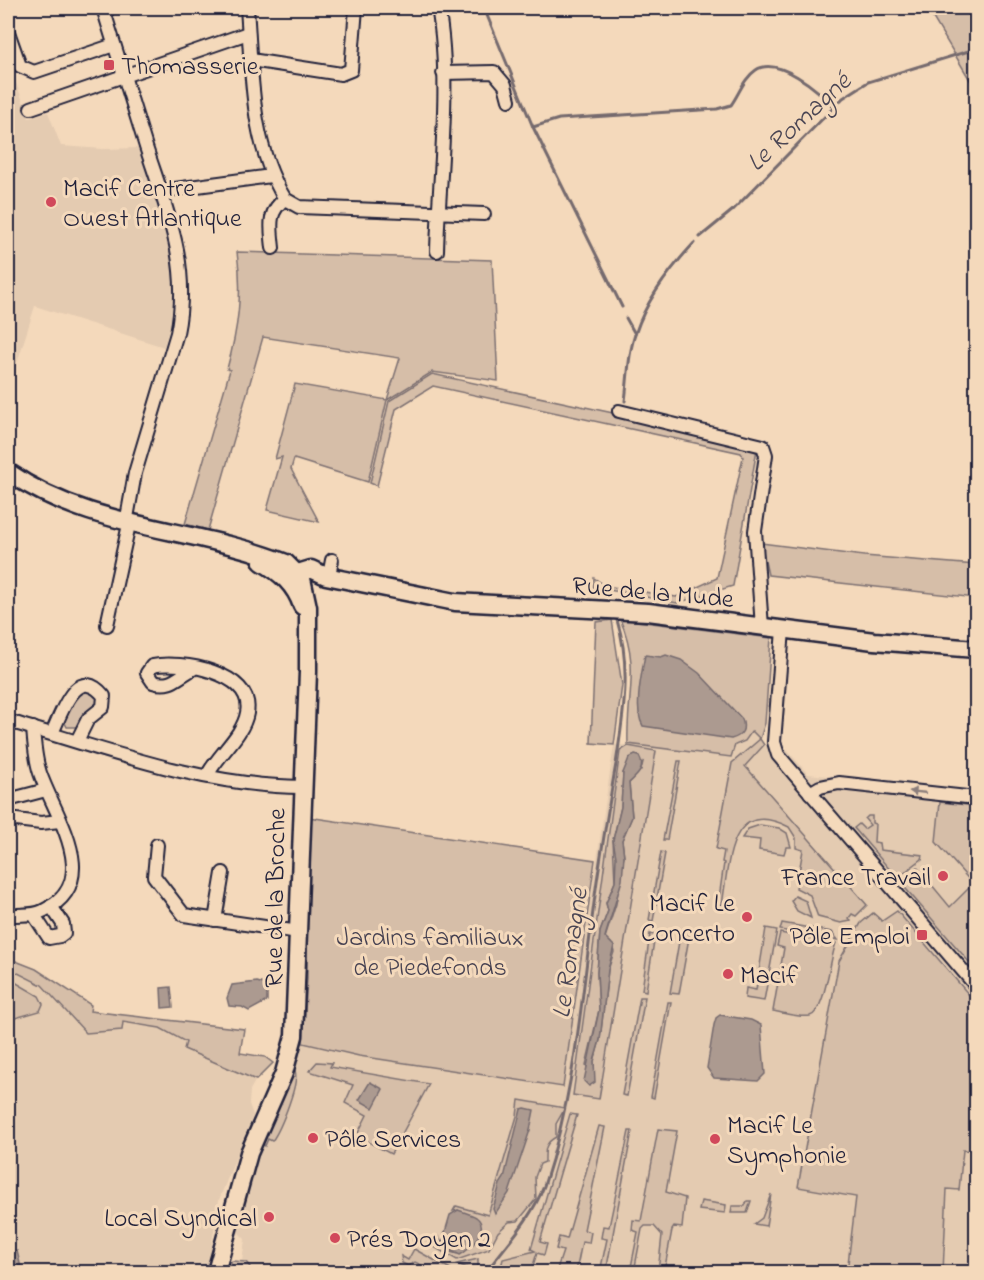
<svg xmlns="http://www.w3.org/2000/svg" width="984" height="1280" viewBox="0 0 984 1280" font-family="'Indie Flower',sans-serif">
	<style>
		.built { fill: #e4cbb1 }
		.green { fill: #d6bea8; stroke: #7c7072; stroke-width: 1.5; fill-rule: evenodd }
		.water { fill: #ac9a90; stroke: #756a6e; stroke-width: 1.5 }
		.lines { fill: none; stroke-linecap: round; stroke-linejoin: round }
		.stream { stroke: #756a6e; stroke-width: 3 }
		.street-casing { stroke: #22223b; stroke-width: 16 }
		.secondary-casing { stroke: #22223b; stroke-width: 21 }
		.street { stroke: #f4d9bb; stroke-width: 12 }
		.secondary { stroke: #f4d9bb; stroke-width: 16 }
		.oneway { fill: #8b7e7b }
		.poi-dot { fill: #d1495b; stroke: #f4d9bb; stroke-width: 2 }
		.labels { text-anchor: middle; stroke-width: 6; stroke-linejoin: round; paint-order: stroke }
		.poi-label { font-size: 26px; fill: #22223b; stroke: #f4d9bb; text-anchor: start }
		.street-label { font-size: 26px; fill: #22223b; stroke: #f4d9bb }
		.park-label { font-size: 26px; fill: #464151; stroke: #f4d9bb }
		.water-label { font-size: 27px; font-style: italic; fill: #4b4654; stroke: #f4d9bb }
	</style>
	<rect width="100%" height="100%" fill="#f4d9bb"/>
	<filter id="ink" filterUnits="userSpaceOnUse"><feTurbulence type="fractalNoise" baseFrequency=".0167" numOctaves="2"/><feDisplacementMap in="SourceGraphic" scale="12" xChannelSelector="R" yChannelSelector="G"/><feConvolveMatrix kernelMatrix="1 2 1 2 8 2 1 2 1" color-interpolation-filters="sRGB"/></filter>
	<g filter="url(#ink)">
		<g class="built">
			<polygon points="8,67 11,69 29,118 48,112 61,146 103,149 139,148 173,256 174,289 172,320 164,347 35,306 8,392"/>
			<polygon points="752,731 764,745 787,750 808,774 976,791 976,1003 897,911 862,1141 847,1272 225,1272 230,1263 242,1261 245,1239 236,1230 262,1143 303,1043 359,1056 563,1087 614,745 735,745 745,741"/>
			<polygon points="8,958 36,969 91,1005 90,1011 244,1029 240,1053 265,1057 273,1063 258,1076 250,1090 249,1104 253,1115 219,1200 208,1267 201,1272 8,1272"/>
			<polygon points="951,1149 976,1151 976,1272 943,1272 946,1246 943,1245"/>
		</g>
		<g class="green">
			<polygon points="927,8 976,8 976,90"/>
			<path d="M237,252L492,260L498,381L432,372L387,400L368,482L294,459L291,469L319,522L267,510L282,457L275,459L295,384L387,400L400,358L263,337L208,530L185,524L230,370L227,369C238,329 243,293 237,252Z"/>
			<polygon points="432,374 613,413 757,449 733,586 677,603 593,587 594,578 606,586 676,597 717,578 743,457 741,453 433,386 396,409 377,486 370,483 389,401"/>
			<polygon points="761,543 864,556 976,565 976,598 768,575"/>
			<path d="M620,619L771,638L765,723L760,739L764,745L745,766L867,905L856,916L852,914L849,918L851,921L841,923L818,917L810,895L796,888L803,850L796,848V838L789,827C728,796 729,865 722,905L714,903L715,898H719L724,863L722,862L724,851L716,849L732,763L760,739L752,731L745,741L735,745L731,757L628,744C626,696 641,667 620,619Z"/>
			<polygon points="612,620 622,685 614,745 591,743 596,622"/>
			<polygon points="89,690 94,693 100,701 77,727 67,727 64,721 75,692"/>
			<path d="M628,746L656,751L599,1099L573,1095L620,751ZM643,762L641,770L629,783L632,817L622,840L624,856L616,904L605,938L611,943L614,952L608,970L600,1040L594,1061V1082L586,1065L599,1010L597,973L600,932L608,911L606,903L615,882L613,840L621,807L623,773Z"/>
			<polygon points="678,761 681,761 667,840 663,840"/>
			<polygon points="940,802 976,806 976,970 900,882 917,867 950,907 973,884 936,842"/>
			<polygon points="868,816 872,816 872,823 875,824 874,842 879,843 880,850 923,855 922,859 897,878 854,828 859,824 864,829 870,825 865,819"/>
			<polygon points="308,817 595,860 563,1087 359,1056 303,1043 307,978"/>
			<polygon points="760,825 779,828 787,833 791,847 786,847 784,854 759,850 760,840 742,838 748,829"/>
			<polygon points="661,852 665,853 653,921 649,920"/>
			<polygon points="795,896 806,901 811,918 797,911 791,901"/>
			<polygon points="897,911 976,1003 976,1151 963,1150 959,1190 947,1189 943,1272 847,1272 856,1197 798,1187 839,961 861,923 873,913 882,921"/>
			<polygon points="782,923 832,932 838,940 780,930"/>
			<polygon points="766,928 777,930 764,1001 745,998 746,988 756,990"/>
			<polygon points="681,930 690,932 679,994 670,993"/>
			<path d="M780,933L836,943C830,958 825,1012 810,1016C800,1018 784,1013 773,1011L784,948L777,946Z"/>
			<polygon points="650,934 655,935 646,991 642,990"/>
			<polygon points="8,958 36,969 91,1005 90,1011 244,1029 240,1053 265,1057 273,1063 256,1080 184,1049 186,1042 160,1028 123,1022 122,1030 86,1033 42,985 8,968"/>
			<polygon points="8,978 39,996 43,1004 40,1011 8,1020"/>
			<polygon points="640,997 645,997 627,1096 622,1095"/>
			<polygon points="668,1002 671,1002 654,1098 651,1097"/>
			<polygon points="317,1062 332,1063 330,1067 429,1084 391,1154 361,1138 358,1142 348,1137 352,1130 358,1133 367,1115 345,1103 353,1085 309,1071"/>
			<path d="M294,1069C302,1078 280,1130 272,1141L268,1139L265,1146L262,1143Z"/>
			<path d="M519,1100L565,1108L556,1124V1137C544,1143 545,1151 545,1162L540,1164L535,1177L536,1199L518,1221L509,1222L498,1232L489,1249L457,1260L434,1247L438,1237L447,1251L457,1254L481,1232L458,1210L453,1211L456,1206L488,1215L517,1116Z"/>
			<polygon points="570,1114 577,1115 540,1242 547,1244 544,1255 537,1253 531,1272 495,1272 501,1267 503,1259 535,1251 531,1249"/>
			<polygon points="599,1126 605,1127 584,1230 591,1232 589,1243 582,1242 576,1272 556,1272 563,1251 556,1249 559,1237 567,1239"/>
			<polygon points="658,1129 677,1131 666,1192 685,1198 682,1228 674,1227 672,1230 664,1272 658,1272 662,1235 654,1226 645,1226 642,1229 634,1272 630,1272 638,1232 632,1230 633,1220 641,1221"/>
			<polygon points="629,1131 632,1131 606,1272 600,1272 607,1239 601,1238 603,1226 609,1227"/>
			<polygon points="771,1194 766,1226 754,1224 762,1218"/>
			<polygon points="701,1201 726,1205 725,1213 699,1210"/>
			<polygon points="747,1201 751,1201 747,1213 731,1213 732,1206 745,1206"/>
			<polygon points="414,1249 456,1272 436,1272 415,1262 408,1266 402,1263 401,1256 408,1260"/>
			<polygon points="478,1259 478,1272 457,1264"/>
			<polygon points="232,1261 246,1262 250,1267 247,1272 225,1272"/>
		</g>
		<g class="water">
			<path d="M645,655L661,657L666,655L681,660L699,673L742,719C746,730 742,736 731,739L643,726C633,710 642,672 645,655Z"/>
			<path d="M635,755L639,756C646,768 638,775 629,783L632,817L622,840L624,856L622,880L605,937L614,946L608,970L600,1040L594,1061L595,1082L589,1086L584,1081L599,1010L597,973L600,932L608,911L606,903L615,882L616,857L613,840L621,807L623,773L629,758Z"/>
			<polygon points="257,982 267,985 267,1001 249,1011 242,1007 229,1006 227,998 232,985"/>
			<polygon points="171,987 173,1007 162,1008 161,988"/>
			<polygon points="720,1015 751,1020 761,1025 765,1074 758,1081 714,1078 707,1068 714,1025 716,1018"/>
			<polygon points="370,1082 383,1089 373,1108 359,1100"/>
			<polygon points="525,1108 534,1110 530,1130 509,1193 495,1214 493,1209 500,1184 504,1178 521,1109"/>
			<path d="M458,1210C463,1212 471,1214 476,1217C491,1228 470,1250 460,1255L441,1246L450,1215Z"/>
			<polygon points="17,1251 22,1272 8,1272 8,1254"/>
		</g>
		<g class="lines">
			<g class="stream">
				<polyline points="484,8 533,127 622,307"/>
				<path d="M533,127L559,119L717,109L731,105C739,94 744,78 756,70C777,56 820,90 832,106"/>
				<polyline points="700,237 733,210 843,98 868,82 972,50"/>
				<polyline points="626,318 635,334"/>
				<path d="M625,401C628,379 628,352 636,332C647,298 671,268 694,243"/>
				<path d="M486,1272C506,1245 532,1218 544,1186C578,1083 582,987 597,881C603,842 609,803 616,764C623,716 632,668 617,620"/>
			</g>
			<g class="street-casing">
				<g id="street">
					<path d="M103,8C117,54 132,101 146,147C167,211 191,265 177,333L135,473L127,518L128,529L107,625"/>
					<path d="M247,8C252,71 250,143 285,199C267,212 271,227 273,248"/>
					<polyline points="8,32 20,66 34,72 114,45"/>
					<polyline points="251,60 341,74 351,70 356,8"/>
					<polyline points="443,73 494,72 505,85 509,100"/>
					<polyline points="31,108 248,33"/>
					<polyline points="160,191 271,176"/>
					<polyline points="285,199 299,207 484,214"/>
					<path d="M437,251C439,174 452,81 438,8"/>
					<polyline points="619,411 763,446 766,455 755,531 762,627"/>
					<polyline points="329,576 332,560"/>
					<polyline points="783,630 774,742 778,755 976,986"/>
					<path d="M193,669C178,676 172,688 153,682L147,673L152,666C180,660 255,672 247,713C243,736 217,755 207,776"/>
					<path d="M8,721C104,749 200,786 302,787"/>
					<path d="M52,733C61,715 76,662 104,696L103,707L88,719L77,741"/>
					<polyline points="810,793 820,787 839,783 976,798"/>
					<polyline points="8,800 46,790"/>
					<polyline points="8,819 41,823 60,821"/>
					<polyline points="157,845 154,876 184,915 299,932"/>
					<polyline points="34,915 49,938 60,936 64,933 63,924 51,906"/>
					<path d="M8,916C20,913 31,917 43,911C105,881 54,815 40,773C35,758 34,743 33,728"/>
					<polyline points="215,920 223,873"/>
				</g>
			</g>
			<g class="secondary-casing">
				<g id="secondary">
					<path d="M8,472C94,531 192,526 286,563L302,579L308,607V672L294,1036L284,1073L249,1153L216,1272"/>
					<path d="M262,562C281,573 295,585 302,606"/>
					<polyline points="298,573 311,569 326,576 455,602 648,612 874,641 976,649"/>
				</g>
			</g>
			<use href="#street" class="street"/>
			<use href="#secondary" class="secondary"/>
		</g>
		<defs><path id="oneway-solid" d="M-6-.8H1V-3.2L6.5 0L1 3.2V.8H-6Z" transform="scale(1.5)"/></defs>
		<use class="oneway" href="#oneway-solid" transform="translate(918 792) rotate(-174)"/>
	</g>
	<g class="poi-dot">
		<rect x="103" y="59" width="12" height="12" rx="3"/>
		<circle cx="51" cy="202" r="6"/>
		<circle cx="943" cy="876" r="6"/>
		<circle cx="747" cy="917" r="6"/>
		<rect x="916" y="929" width="12" height="12" rx="3"/>
		<circle cx="728" cy="974" r="6"/>
		<circle cx="313" cy="1138" r="6"/>
		<circle cx="715" cy="1139" r="6"/>
		<circle cx="269" cy="1217" r="6"/>
		<circle cx="335" cy="1238" r="6"/>
	</g>
	<g class="labels">
		<g class="poi-label">
			<text x="121" y="74">Thomasserie</text>
			<text x="63" y="196">Macif Centre<tspan x="63" dy="30">Ouest Atlantique</tspan></text>
			<text x="931" y="885" text-anchor="end">France Travail</text>
			<text x="735" y="911" text-anchor="end">Macif Le<tspan x="735" dy="30">Concerto</tspan></text>
			<text x="910" y="944" text-anchor="end">Pôle Emploi</text>
			<text x="740" y="983">Macif</text>
			<text x="727" y="1133">Macif Le<tspan x="727" dy="30">Symphonie</tspan></text>
			<text x="325" y="1147">Pôle Services</text>
			<text x="257" y="1226" text-anchor="end">Local Syndical</text>
			<text x="347" y="1247">Prés Doyen 2</text>
		</g>
		<g class="street-label">
			<text transform="translate(653 591) rotate(5)" y="9">Rue de la Mude</text>
			<text transform="translate(274 898) rotate(-89)" y="9">Rue de la Broche</text>
		</g>
		<g class="park-label">
			<text x="430" y="945">Jardins familiaux<tspan x="430" dy="30">de Piedefonds</tspan></text>
		</g>
		<g class="water-label">
			<text transform="translate(798 121) rotate(-43)" y="9">Le Romagné</text>
			<text transform="translate(569 953) rotate(-82)" y="9">Le Romagné</text>
		</g>
	</g>
	<rect width="984" height="1280" fill="none" stroke="#f4d9bb" stroke-width="30"/>
	<rect x="15" y="15" width="954" height="1250" fill="none" stroke="#22223b" stroke-width="2" filter="url(#ink)"/>
</svg>
